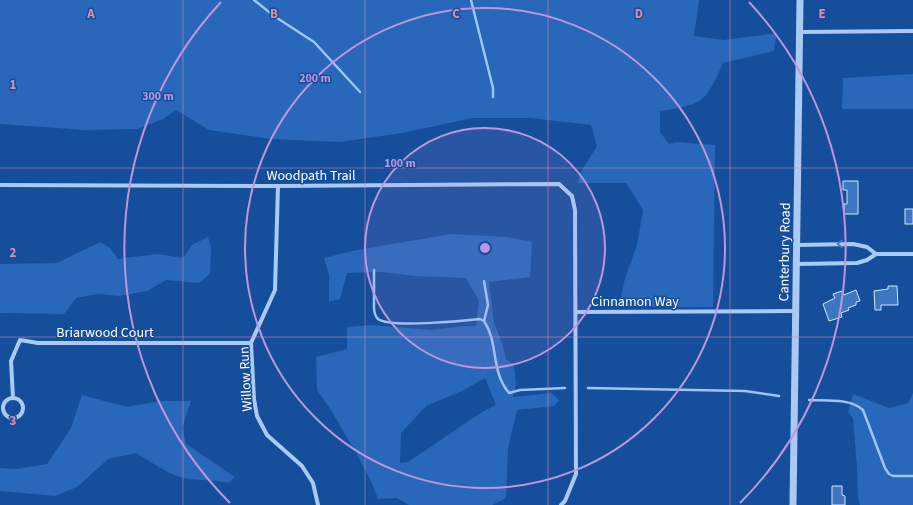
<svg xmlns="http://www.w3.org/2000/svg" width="913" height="505" viewBox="0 0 913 505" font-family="'Source Sans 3',sans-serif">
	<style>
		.green { fill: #2867b9; fill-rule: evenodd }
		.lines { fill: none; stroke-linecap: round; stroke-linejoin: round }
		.stream { stroke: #9cc5f6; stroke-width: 2.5 }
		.building { fill: #3d77c2; stroke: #d2e5fd }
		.minor { stroke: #aacaf3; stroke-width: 4 }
		.tertiary { stroke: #aacaf3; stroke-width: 7 }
		.oneway { stroke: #4979ba }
		.grid { fill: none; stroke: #e08cad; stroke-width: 1; stroke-opacity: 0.55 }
		.ring { fill: none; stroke: #bd96df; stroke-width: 2 }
		.labels { text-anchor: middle; stroke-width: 3; stroke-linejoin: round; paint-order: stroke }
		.street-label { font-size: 14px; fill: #fff; stroke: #154e9b }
		.grid-label { font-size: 13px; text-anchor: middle; font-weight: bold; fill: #e08cad; stroke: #154e9b; stroke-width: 3; stroke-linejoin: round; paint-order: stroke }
		.centre { fill: #bd96df; stroke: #154e9b; stroke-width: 2 }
		.ring-label { font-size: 12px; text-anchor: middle; font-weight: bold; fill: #bd96df; stroke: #154e9b; stroke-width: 3; stroke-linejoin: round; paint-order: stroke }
	</style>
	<rect width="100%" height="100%" fill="#154e9b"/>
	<g class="green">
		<path d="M0,0H699L694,36L724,40L777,33L774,51L723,63C717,76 712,90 702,99C695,106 669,110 660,111V132L669,144L677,142L715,145L713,307H619L625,278L637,245L643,210L626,183H578L581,172L597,146L591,125L530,118H473L402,133L340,142L271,139L209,130L176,110L163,119L137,129L85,130L0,124Z"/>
		<polygon points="913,74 913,109 842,109 843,78"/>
		<path d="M452,234L508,237L532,242L530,277L489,282L494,323L502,343L506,359L514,365L516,385L513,397L552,393L559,400L554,406L517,410L508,448L506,498L492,505H409L397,498L378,499L371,481L356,453L331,410L317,390L316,357L347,349V327L371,325L432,330L463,326H476L479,301L466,278L415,276L382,272L347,273L340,299L329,302V275L324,258L357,250ZM485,378L496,405L482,412L408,462L400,463L401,433L426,406L462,391Z"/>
		<polygon points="208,237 211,248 210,274 199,283 166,280 147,291 119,296 98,294 76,298 64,314 0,313 0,264 57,263 100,242 110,248 118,259 157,254 183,258 192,245"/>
		<polygon points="913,393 913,505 860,505 858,499 857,467 853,418 848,412 853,394 889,408 908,403"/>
		<path d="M82,395L127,407L160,401H191L182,428L186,444L235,477L228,483C214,479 199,481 184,478C171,476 148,460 136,453L108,459L77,487L55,496L0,491V468L16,469L47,464L71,428Z"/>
	</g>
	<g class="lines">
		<g class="stream">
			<polyline points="254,0 274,16 314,42 360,92"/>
			<polyline points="471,0 493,88 493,97"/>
			<path d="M374,270V307C374,311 375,316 378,319C389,328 463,321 480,319L484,321C499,343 490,370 509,393L520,390L565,388"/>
			<polyline points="484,281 488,305 484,321"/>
			<polyline points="588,388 745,391 779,396"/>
			<path d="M809,400C826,401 850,398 863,410L885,468L889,474L893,476H913"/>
		</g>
	</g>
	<g class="building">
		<polygon points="843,181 858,181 858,214 844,214 844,204 847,204 847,190 843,190"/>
		<rect x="905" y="209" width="8" height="15"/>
		<polygon points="888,286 897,286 898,305 881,305 881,310 875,310 874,291 888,289"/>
		<polygon points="856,290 860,301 856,302 856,305 848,308 849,310 841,313 842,317 829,321 823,304 835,298 833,294 842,291 844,295"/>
		<polygon points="832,486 842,486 842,495 845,496 845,505 832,505"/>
	</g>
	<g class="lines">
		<g class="minor">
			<polyline points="800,32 913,31"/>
			<polyline points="0,185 278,186 559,184 572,196 575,210 576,474 565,501 561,505"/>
			<polyline points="278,186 275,290 251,343 254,399 257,416 267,435 302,466 313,483 318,505"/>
			<polyline points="797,245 853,244 867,247 876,254"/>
			<polyline points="797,264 857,263 867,260 876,254 913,254"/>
			<polyline points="576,312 795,311"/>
			<polyline points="13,398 11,361 20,340 38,343 251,343"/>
			<circle cx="13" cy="408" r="10"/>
		</g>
		<polyline class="tertiary" points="793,505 800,0"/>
	</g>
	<defs><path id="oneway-chevron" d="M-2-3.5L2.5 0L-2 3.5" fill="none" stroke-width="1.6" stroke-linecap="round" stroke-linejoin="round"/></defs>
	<use class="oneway" href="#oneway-chevron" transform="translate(840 244) rotate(-180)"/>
	<path class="grid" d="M183,0V505M365,0V505M548,0V505M730,0V505M0,168H913M0,337H913"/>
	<circle cx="485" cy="248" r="120" fill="#bd96df" fill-opacity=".12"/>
	<g class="ring">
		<circle cx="485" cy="248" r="120"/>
		<circle cx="485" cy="248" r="240"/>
		<path d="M230 503A361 361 0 0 1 221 2M749 2A361 361 0 0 1 740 503"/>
	</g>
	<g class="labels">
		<g class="street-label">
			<text x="311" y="180">Woodpath Trail</text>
			<text transform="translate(784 252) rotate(-89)" y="5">Canterbury Road</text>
			<text x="635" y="306">Cinnamon Way</text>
			<text x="105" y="337">Briarwood Court</text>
			<text transform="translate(245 379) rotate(-93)" y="5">Willow Run</text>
		</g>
	</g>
	<g class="grid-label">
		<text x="91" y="18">A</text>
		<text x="274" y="18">B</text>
		<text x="456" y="18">C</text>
		<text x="639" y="18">D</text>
		<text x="822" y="18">E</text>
		<text x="13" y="89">1</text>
		<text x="13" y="257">2</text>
		<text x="13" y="425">3</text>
	</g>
	<circle cx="485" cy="248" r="6" class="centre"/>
	<g class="ring-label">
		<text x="315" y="82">200 m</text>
		<text x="158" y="100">300 m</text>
		<text x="400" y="167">100 m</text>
	</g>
</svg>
